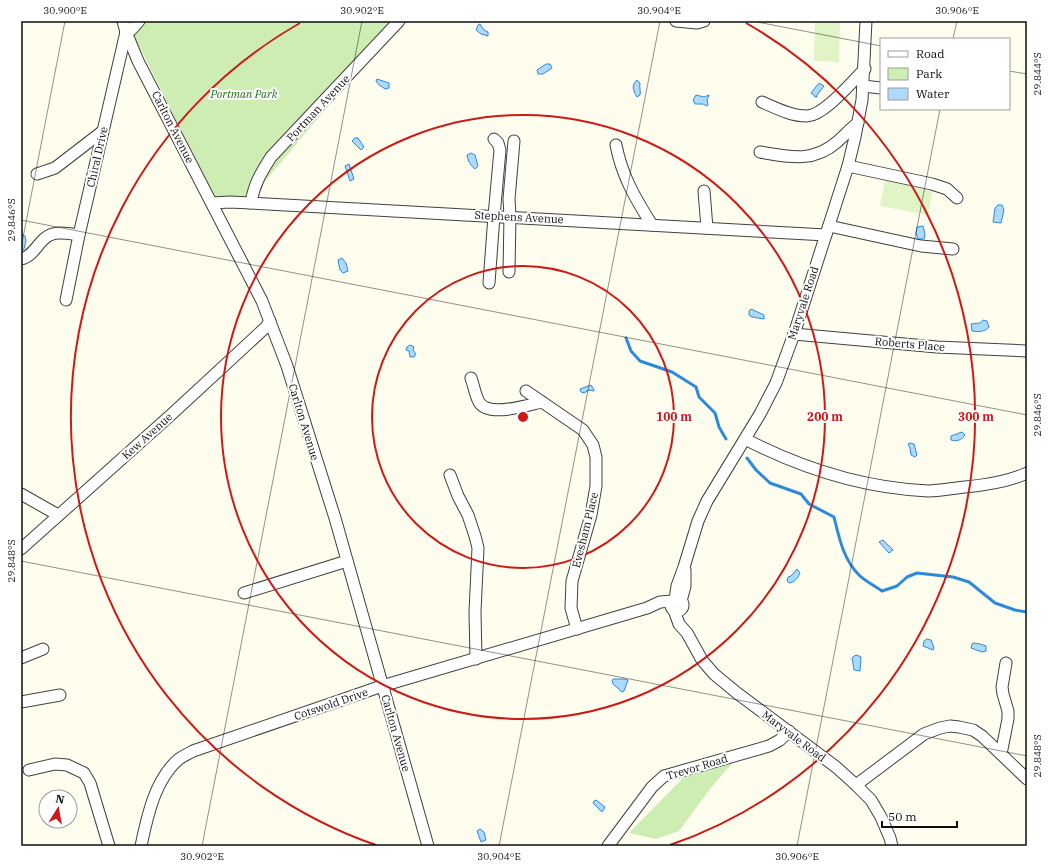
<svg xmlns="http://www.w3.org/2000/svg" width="1048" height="867" viewBox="0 0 1048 867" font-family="'IBM Plex Serif',serif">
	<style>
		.green { fill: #ceedb3 }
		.pitch { fill: #e1f4c6 }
		.water { fill: #add9fc; stroke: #2d8ada }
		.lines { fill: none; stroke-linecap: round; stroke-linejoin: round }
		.stream { stroke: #2d8ada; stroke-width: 3 }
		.minor-casing { stroke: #404040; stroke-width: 13 }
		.minor { stroke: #fff; stroke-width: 11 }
		.ticks { fill: none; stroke: #0d0d0d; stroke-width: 1; stroke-opacity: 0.45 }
		.ring { fill: none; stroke: #cb1b18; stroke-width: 2 }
		.labels { text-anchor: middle; stroke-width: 4; stroke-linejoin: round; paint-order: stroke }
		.park-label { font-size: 11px; font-style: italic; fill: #236b17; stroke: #fff }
		.street-label { font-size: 11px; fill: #0d0d0d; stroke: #fff }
		.centre { fill: #cb1b18; stroke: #fff; stroke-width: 2 }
		.ring-label { font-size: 12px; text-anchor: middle; font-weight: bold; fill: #cb1b18; stroke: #fff; stroke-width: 4; stroke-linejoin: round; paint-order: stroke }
		.neatline { fill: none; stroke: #0d0d0d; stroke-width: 1.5 }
		.ticks-label { font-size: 10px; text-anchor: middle; fill: #0d0d0d }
	</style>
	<rect width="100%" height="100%" fill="#fffdee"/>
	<g class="green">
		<polygon points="135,21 399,21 252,197 218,203 131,30"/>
		<polygon points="734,761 710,789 679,831 656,839 629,833 683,778"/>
	</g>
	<g class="pitch">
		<polygon points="815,21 840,21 839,62 814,61"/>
		<polygon points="885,180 933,189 928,215 880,206"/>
	</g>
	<g class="water">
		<polygon points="480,24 484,30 488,32 488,36 481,34 476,30 478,25"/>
		<polygon points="546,64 550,64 552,68 543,74 538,74 537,70"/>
		<path d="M377,79L389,83V88L385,89C381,86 378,85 376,81Z"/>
		<path d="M637,80L640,83C639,88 641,91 640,95L637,97C633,91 631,85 637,80Z"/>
		<polygon points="819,83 824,86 817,95 817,97 815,97 814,95 811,93"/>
		<polygon points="696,95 704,97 709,95 707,100 708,105 707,106 703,104 695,104 693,100"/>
		<polygon points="355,138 358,138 364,147 361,150 352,141"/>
		<path d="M471,153L475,155L478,166L475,169C470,165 468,161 467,155Z"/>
		<polygon points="349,164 354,179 350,181 345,166"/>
		<polygon points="998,205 1002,205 1004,210 1001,223 993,222 995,208"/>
		<polygon points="923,226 925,234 924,239 918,239 916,233 917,227"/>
		<polygon points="21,234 25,236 26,241 24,249 22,250"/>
		<polygon points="342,258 346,263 348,271 343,273 340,270 338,260"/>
		<polygon points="751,309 764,315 764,319 752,317 749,315 749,311"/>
		<path d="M983,320L987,321L989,327C985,332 978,332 972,331L971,324L980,323Z"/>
		<polygon points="410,345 414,347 413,350 416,354 414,357 410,357 409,351 406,350 407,347"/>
		<polygon points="591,385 594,390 594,391 589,390 584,393 581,392 580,389"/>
		<path d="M962,432L965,435C962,440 956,442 951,440V436Z"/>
		<polygon points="910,443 914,444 917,455 915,457 911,455 910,448 908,444"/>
		<polygon points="883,540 893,550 889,553 879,542"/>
		<path d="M797,569L800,573C798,578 795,582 789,583L787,581L788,577L791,576Z"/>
		<polygon points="927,639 931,640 934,648 933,650 923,646 924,641"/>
		<polygon points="973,643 980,644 986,646 986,651 982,652 971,648 972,644"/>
		<polygon points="857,655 861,657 860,671 854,670 852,658 854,656"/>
		<polygon points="614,679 624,679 628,680 624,691 622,692 613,684 612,680"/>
		<polygon points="596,800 605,807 602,812 593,803 594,801"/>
		<polygon points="480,829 484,832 486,840 481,842 477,831"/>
	</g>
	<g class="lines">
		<g class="stream">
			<polyline points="626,338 631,351 640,361 672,372 696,387 699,397 715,413 719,427 726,439"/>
			<path d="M747,458L756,470L770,483L801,494L809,504L834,517C839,537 843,559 859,575C865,581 875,586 882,591L897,586L907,577L917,573L953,577L969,582L995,603L1015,610L1027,612"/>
		</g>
		<g class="minor-casing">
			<g id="minor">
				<polyline points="123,21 126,32 138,61 262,301 287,366 335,518 428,846"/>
				<polyline points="676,21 697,23 704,21"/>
				<polyline points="863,86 881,88"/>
				<path d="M762,102C776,108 791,116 807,116C825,115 852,81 865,69"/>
				<path d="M616,145C622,176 635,198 652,225"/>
				<path d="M760,152C789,157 813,163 837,142C844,136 850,129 858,123"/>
				<polyline points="848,166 932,184 947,189 957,198"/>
				<polyline points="37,174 55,168 103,131"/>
				<polyline points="704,191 707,228"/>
				<polyline points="212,203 230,202 251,203 826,235"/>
				<path d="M251,203C254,184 261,173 271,157L399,21"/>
				<polyline points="829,226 921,246 953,249"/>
				<path d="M21,259C35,256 38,240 50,235C58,231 71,234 79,235"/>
				<polyline points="509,272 510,216 509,199 514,141"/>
				<polyline points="489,283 494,216 500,150 498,143 494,139"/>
				<polyline points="66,300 79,235 126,32 131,30 139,21"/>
				<polyline points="794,334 937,347 1027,351"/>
				<path d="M471,378C474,386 475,395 479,402C488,418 528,405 542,402"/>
				<polyline points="526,391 583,430 593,445 596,457 596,486 591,515 572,581 571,608 577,629"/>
				<path d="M745,439C803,469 862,488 928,491C940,491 953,488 965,487C986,485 1008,482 1027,473"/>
				<polyline points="450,475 458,496 468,515 475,536 478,548 475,612 476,659"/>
				<polyline points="21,494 58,515"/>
				<polyline points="21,549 173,413 266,327 270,321"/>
				<polyline points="244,593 347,561"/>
				<circle cx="677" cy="605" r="6"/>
				<polyline points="675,600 677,586 684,567 698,521 707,501 760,414 776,383 794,334 848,166 855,137 862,100 866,21"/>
				<polyline points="681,601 685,586 685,570"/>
				<polyline points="674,610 679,624 687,633 702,660 714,674 737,693 836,767 856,785 871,800 881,817 890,838 892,846"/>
				<polyline points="21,658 43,649"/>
				<polyline points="21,702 60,695"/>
				<polyline points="1001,754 1008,719 1008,711 1003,694 1002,687 1006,663"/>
				<polyline points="29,770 55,764 67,765 84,773 90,783 109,846"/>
				<polyline points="856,785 924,734 940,728 950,726 959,727 973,730 982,736 1027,779"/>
				<path d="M141,846C147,817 155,779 179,759C183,756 188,754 193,751L382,686L647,608L660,602L673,601"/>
				<polyline points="608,846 652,787 664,776 769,746 780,740 789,731"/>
			</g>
		</g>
		<use href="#minor" class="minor"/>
	</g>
	<path class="ticks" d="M752,21L881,46M953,39L957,21M1009,71L1027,74M21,220L1027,415M21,248L65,21M21,561L1027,756M202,846L362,21M499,846L660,21M797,846L940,109"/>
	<g class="ring">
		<circle cx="523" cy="417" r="151"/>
		<circle cx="523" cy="417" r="302"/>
		<path d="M376 845A453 453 0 0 1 300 23M746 23A453 453 0 0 1 670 845"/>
	</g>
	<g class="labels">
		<g class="park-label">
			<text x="244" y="98">Portman Park</text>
		</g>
		<g class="street-label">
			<text transform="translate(318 108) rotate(-47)" y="4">Portman Avenue</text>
			<text transform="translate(173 127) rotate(63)" y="4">Carlton Avenue</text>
			<text transform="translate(97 157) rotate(-77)" y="4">Chiral Drive</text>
			<text transform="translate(519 217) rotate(3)" y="4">Stephens Avenue</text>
			<text transform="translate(803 303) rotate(-72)" y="4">Maryvale Road</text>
			<text transform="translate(910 344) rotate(5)" y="4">Roberts Place</text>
			<text transform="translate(304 422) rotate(73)" y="4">Carlton Avenue</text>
			<text transform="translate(147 436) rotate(-42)" y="4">Kew Avenue</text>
			<text transform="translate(585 530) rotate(-76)" y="4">Evesham Place</text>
			<text transform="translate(331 704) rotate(-19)" y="4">Cotswold Drive</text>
			<text transform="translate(396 733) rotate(74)" y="4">Carlton Avenue</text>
			<text transform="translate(794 736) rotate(37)" y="4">Maryvale Road</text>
			<text transform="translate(697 767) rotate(-17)" y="4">Trevor Road</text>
		</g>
	</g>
	<circle cx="523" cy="417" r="6" class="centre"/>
	<g class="ring-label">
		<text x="674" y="421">100 m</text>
		<text x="825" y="421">200 m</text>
		<text x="976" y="421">300 m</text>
	</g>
	<rect width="1048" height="867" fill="none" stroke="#ffffff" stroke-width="44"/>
	<rect x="880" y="38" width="130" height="72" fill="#ffffff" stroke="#9e9e9e"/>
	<rect x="888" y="51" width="20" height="6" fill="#ffffff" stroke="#9e9e9e"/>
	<text x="916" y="58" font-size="12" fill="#0d0d0d">Road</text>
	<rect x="888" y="68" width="20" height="12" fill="#ceedb3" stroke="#9e9e9e"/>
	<text x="916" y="78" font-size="12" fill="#0d0d0d">Park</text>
	<rect x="888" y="88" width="20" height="12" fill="#add9fc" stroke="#9e9e9e"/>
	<text x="916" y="98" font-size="12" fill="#0d0d0d">Water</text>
	<g transform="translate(58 809) rotate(11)"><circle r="19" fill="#ffffff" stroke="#9e9e9e"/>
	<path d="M0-3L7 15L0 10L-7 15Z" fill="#cb1b18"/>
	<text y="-6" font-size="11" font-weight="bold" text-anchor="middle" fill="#0d0d0d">N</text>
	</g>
	<path d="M882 821v6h75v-6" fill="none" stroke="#0d0d0d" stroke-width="2"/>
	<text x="888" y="821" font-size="12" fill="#0d0d0d" stroke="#ffffff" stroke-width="3" paint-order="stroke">50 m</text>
	<rect x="22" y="22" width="1004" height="823" class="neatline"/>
	<g class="ticks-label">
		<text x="65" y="14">30.900°E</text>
		<text x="362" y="14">30.902°E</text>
		<text x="659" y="14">30.904°E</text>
		<text x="957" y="14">30.906°E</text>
		<text transform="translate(1037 74) rotate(-90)" y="4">29.844°S</text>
		<text transform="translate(11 220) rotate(-90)" y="4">29.846°S</text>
		<text transform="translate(1037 415) rotate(-90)" y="4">29.846°S</text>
		<text transform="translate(11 561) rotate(-90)" y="4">29.848°S</text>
		<text transform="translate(1037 756) rotate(-90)" y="4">29.848°S</text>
		<text x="202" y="860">30.902°E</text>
		<text x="499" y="860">30.904°E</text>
		<text x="797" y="860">30.906°E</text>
	</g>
</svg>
